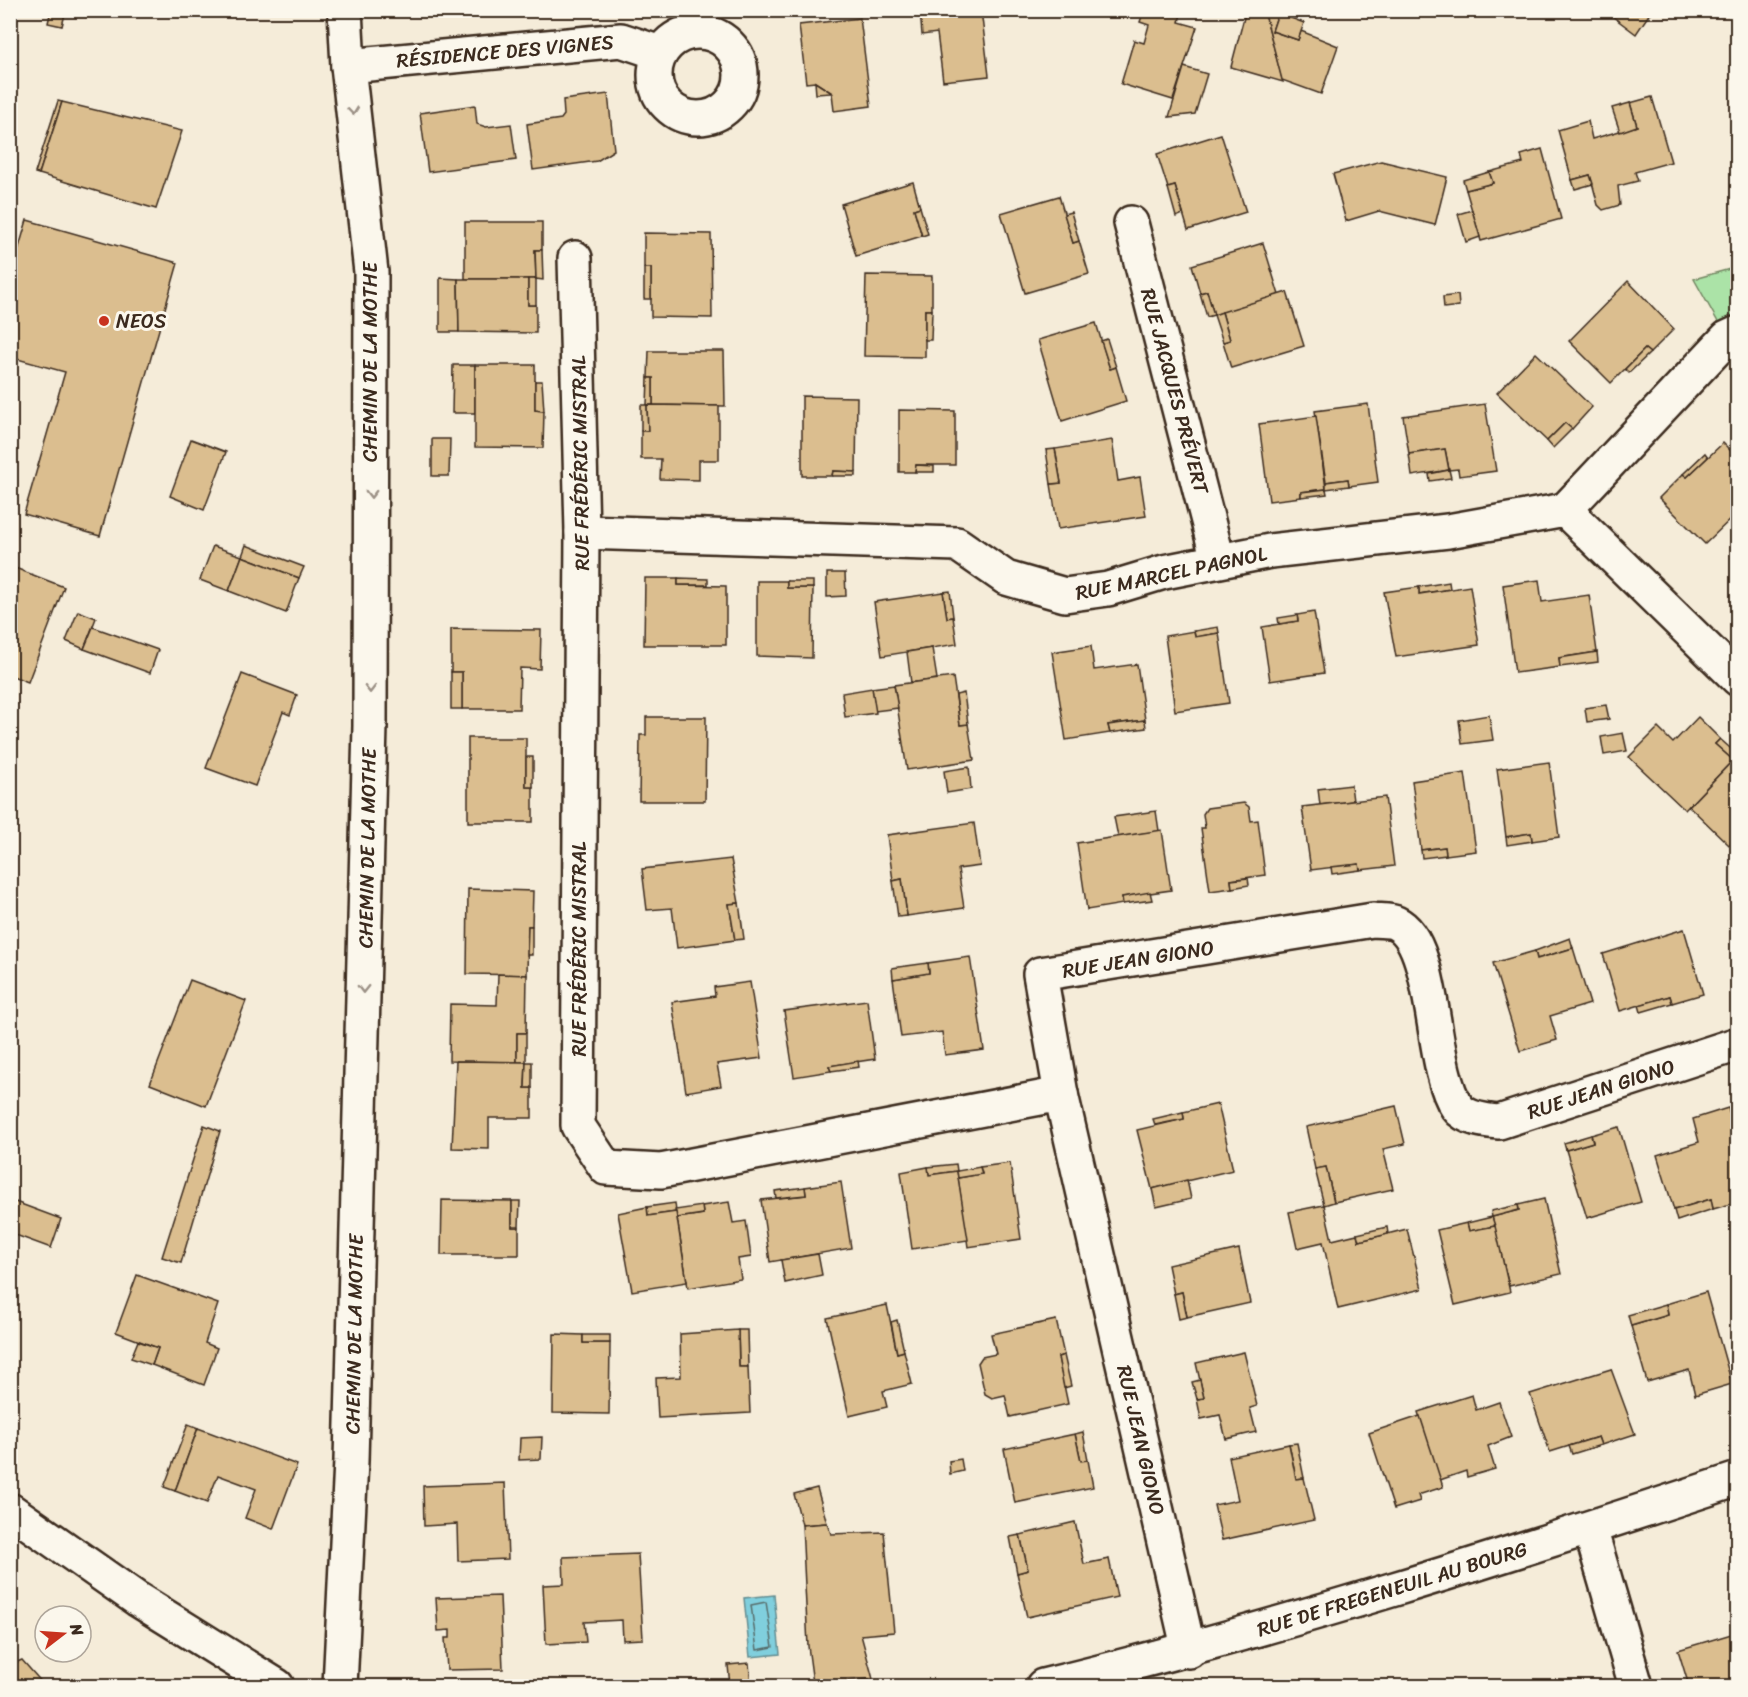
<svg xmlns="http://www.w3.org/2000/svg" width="1748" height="1697" viewBox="0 0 1748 1697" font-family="Sriracha,sans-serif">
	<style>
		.green { fill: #abe3a7; stroke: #738662; stroke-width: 1.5 }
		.water { fill: #80cfdd; stroke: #648d91; stroke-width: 1.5 }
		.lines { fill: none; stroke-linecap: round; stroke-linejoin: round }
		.shore { stroke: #576c6a; stroke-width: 1.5 }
		.building { fill: #dbbe8f; stroke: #3b2a1e; stroke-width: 1.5 }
		.minor-casing { stroke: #3b2a1e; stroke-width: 38 }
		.minor { stroke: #fbf7ec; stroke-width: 33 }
		.oneway { stroke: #9b9085 }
		.poi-dot { fill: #c8321e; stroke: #fbf7ec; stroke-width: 2 }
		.labels { text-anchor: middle; stroke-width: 6; stroke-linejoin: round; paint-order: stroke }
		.street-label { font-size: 20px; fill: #3b2a1e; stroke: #fbf7ec }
		.poi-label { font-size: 20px; fill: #3b2a1e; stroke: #fbf7ec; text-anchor: start }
	</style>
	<rect width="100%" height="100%" fill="#f5ecd9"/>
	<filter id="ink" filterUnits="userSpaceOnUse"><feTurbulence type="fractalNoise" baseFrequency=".0167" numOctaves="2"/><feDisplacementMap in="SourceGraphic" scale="12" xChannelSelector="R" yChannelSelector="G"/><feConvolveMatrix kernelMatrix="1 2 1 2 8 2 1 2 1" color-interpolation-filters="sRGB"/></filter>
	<g filter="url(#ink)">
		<polygon class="green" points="1737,267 1737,356 1694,279"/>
		<polygon class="water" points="774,1595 780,1654 750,1657 744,1598"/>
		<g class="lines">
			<polygon class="shore" points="766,1602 773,1647 757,1650 751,1605"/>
		</g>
		<g class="building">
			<polygon points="51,10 66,10 62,26 48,23"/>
			<polygon points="920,10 981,10 989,76 943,81 937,33 922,35"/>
			<polygon points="1144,10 1182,10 1179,22 1197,27 1173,100 1121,84 1134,40 1144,43 1149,25 1140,22"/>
			<polygon points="1246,10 1265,14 1283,82 1231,67"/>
			<polygon points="1264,10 1278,13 1272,31 1298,40 1301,31 1338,46 1321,94 1282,80"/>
			<polygon points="1604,10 1652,10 1636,34"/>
			<polygon points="1278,13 1304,23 1298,40 1272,31"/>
			<polygon points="860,18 871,106 834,111 832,93 815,82 806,83 799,25"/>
			<polygon points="1184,67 1207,74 1195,114 1169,117"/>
			<polygon points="815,82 832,93 816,94"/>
			<polygon points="608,94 614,150 597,161 533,170 527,124 561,119 564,115 563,100"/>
			<polygon points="1652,97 1671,162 1635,172 1638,181 1618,186 1620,205 1603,210 1598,205 1590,175 1572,180 1558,130 1588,121 1592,139 1637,126 1630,103"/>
			<polygon points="58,101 62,102 39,174 35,173"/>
			<polygon points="62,102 182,131 156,209 39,174"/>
			<polygon points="1630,103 1637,126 1620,132 1612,108"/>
			<polygon points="475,105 477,124 486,127 511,124 516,160 428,172 420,113"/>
			<polygon points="1221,134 1246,212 1188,230 1175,186 1168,188 1157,154"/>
			<polygon points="1542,149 1561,219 1481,241 1466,190 1493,183 1489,172 1523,163 1521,155"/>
			<polygon points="1381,161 1447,177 1435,225 1379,211 1346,221 1333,174"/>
			<polygon points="1489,172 1493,183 1466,190 1463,180"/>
			<polygon points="1590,175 1593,184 1575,189 1572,180"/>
			<polygon points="913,182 920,207 914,209 922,236 856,256 841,204"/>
			<polygon points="1175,186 1183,214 1176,217 1168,188"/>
			<polygon points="1059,196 1073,243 1079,241 1089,274 1025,293 1001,213"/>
			<polygon points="920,207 928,234 922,236 914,209"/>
			<polygon points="1472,210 1480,237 1466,242 1458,214"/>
			<polygon points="1071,212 1079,241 1073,243 1064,214"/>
			<polygon points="27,220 178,263 100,536 24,514 65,372 10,357 10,278"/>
			<polygon points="465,222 542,222 542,250 535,250 536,279 465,279"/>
			<polygon points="644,233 711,234 712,318 651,317 651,268 644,268"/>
			<polygon points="1263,243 1279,295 1214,315 1207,291 1200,293 1192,265"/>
			<polygon points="535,250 542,250 543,280 536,279"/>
			<rect x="644" y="268" width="7" height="31"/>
			<polygon points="866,275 932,276 932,310 925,310 925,357 864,356"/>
			<polygon points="440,278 458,279 459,332 440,332"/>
			<polygon points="458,279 528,279 528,305 536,305 536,333 459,332"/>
			<rect x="528" y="279" width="8" height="26"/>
			<polygon points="1628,281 1674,329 1650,353 1645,349 1611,383 1569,341"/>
			<polygon points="1207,291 1214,315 1207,317 1200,293"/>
			<polygon points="1287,292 1304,346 1231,368 1223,342 1230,340 1222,312"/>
			<polygon points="1458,295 1459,306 1444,308 1443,297"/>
			<polygon points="925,310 932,310 931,340 925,340"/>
			<polygon points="1222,312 1230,340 1223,342 1214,315"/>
			<polygon points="1096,323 1110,369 1116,367 1126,401 1062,421 1038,340"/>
			<polygon points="1107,339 1116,367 1110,369 1101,341"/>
			<polygon points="1645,349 1650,353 1629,373 1625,369"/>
			<polygon points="649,351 724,351 725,406 653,405 653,378 648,378"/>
			<polygon points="1536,353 1592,407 1572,429 1565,423 1547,441 1497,393"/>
			<polygon points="453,365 475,365 475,413 452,413"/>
			<polygon points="475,365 535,365 535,410 544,411 543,448 475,447"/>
			<polygon points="648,378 653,378 653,405 647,405"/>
			<polygon points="535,381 542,381 544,411 535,410"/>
			<polygon points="802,396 857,397 856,472 833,471 832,476 802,476"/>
			<polygon points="1368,404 1378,482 1349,486 1348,479 1326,482 1315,411"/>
			<polygon points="1485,404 1496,471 1459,476 1458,469 1449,470 1445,449 1409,454 1403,416"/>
			<polygon points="641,405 647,405 648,431 641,431"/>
			<polygon points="647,405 719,406 719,460 699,460 699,480 660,479 661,459 641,459 641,431 648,431"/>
			<polygon points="899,410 955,411 955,465 916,465 915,472 899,472"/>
			<polygon points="1316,416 1326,489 1301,492 1301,497 1269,501 1259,424"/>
			<polygon points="1565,423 1572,429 1553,448 1547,441"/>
			<polygon points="191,439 226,452 204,510 170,496"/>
			<polygon points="432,439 450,439 449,476 432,476"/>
			<polygon points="1112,440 1118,481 1140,477 1146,516 1058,529 1051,484 1061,483 1055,449"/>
			<polygon points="1723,443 1738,458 1738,512 1705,544 1659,498 1683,474 1687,477"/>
			<polygon points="1055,449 1061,483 1051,484 1046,450"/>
			<polygon points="1445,449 1449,470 1412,476 1409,454"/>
			<polygon points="1705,453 1708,457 1687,477 1683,474"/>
			<polygon points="916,465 934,466 934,472 915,472"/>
			<polygon points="1449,470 1451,478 1430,481 1429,474"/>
			<polygon points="833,471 856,472 856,476 832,476"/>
			<polygon points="1348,479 1349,486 1326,489 1326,482"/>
			<polygon points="1326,489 1327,494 1301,497 1301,492"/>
			<polygon points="246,545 304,567 299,578 242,556"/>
			<polygon points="213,546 242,556 229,591 200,580"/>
			<polygon points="242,556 299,578 286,613 229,591"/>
			<polygon points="10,566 64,587 28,682 10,675"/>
			<polygon points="827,573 845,573 846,596 827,597"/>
			<polygon points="645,578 678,578 678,585 726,586 726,645 644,645"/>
			<polygon points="678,578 708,579 708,585 678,585"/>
			<polygon points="1539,580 1542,602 1589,595 1597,652 1559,658 1560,667 1515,673 1503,585"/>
			<polygon points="757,581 787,581 787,588 813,588 812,658 757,656"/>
			<rect x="787" y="581" width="26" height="7"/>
			<polygon points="1449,582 1450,589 1419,594 1419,587"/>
			<polygon points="1470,586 1479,645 1396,657 1384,592 1419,587 1419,594"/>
			<polygon points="950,591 953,617 947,618 943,592"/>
			<polygon points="943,592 947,618 953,617 957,644 882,656 874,602"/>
			<polygon points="78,611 96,618 84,649 66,641"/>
			<polygon points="1314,612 1324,673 1270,681 1262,627 1298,621 1297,615"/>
			<polygon points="1297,615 1298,621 1279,624 1278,618"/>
			<polygon points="93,627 158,650 150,673 84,649"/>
			<polygon points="1218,627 1219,633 1195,637 1194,631"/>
			<polygon points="451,629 541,630 540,669 520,668 519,709 462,709 462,672 451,672"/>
			<polygon points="1194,631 1195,637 1219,633 1229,703 1175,711 1165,636"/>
			<polygon points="1091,646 1094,670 1137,664 1145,720 1108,725 1110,733 1066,740 1052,652"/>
			<polygon points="932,648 937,679 911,683 907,652"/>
			<polygon points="1597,652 1598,662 1560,667 1559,658"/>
			<rect x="451" y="672" width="11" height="37"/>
			<polygon points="242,674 297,695 290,715 283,712 255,786 206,768"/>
			<polygon points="953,677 960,725 968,724 974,760 907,770 894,685"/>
			<polygon points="894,685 898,708 875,711 872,688"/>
			<polygon points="872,688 876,713 845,717 842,693"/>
			<polygon points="964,693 968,724 960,725 956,695"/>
			<polygon points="1606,705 1609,719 1587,722 1585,708"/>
			<polygon points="1489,715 1493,740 1462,744 1459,720"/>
			<polygon points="646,717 706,717 705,801 639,801 640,735 646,735"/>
			<polygon points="1698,717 1720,739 1715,744 1733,760 1685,810 1629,757 1658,728 1673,743"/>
			<polygon points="1145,720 1146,728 1110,733 1108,725"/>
			<polygon points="1623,733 1627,751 1604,755 1601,737"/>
			<polygon points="468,738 526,738 526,787 533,787 533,822 468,822"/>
			<polygon points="1720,739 1738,755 1733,760 1715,744"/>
			<polygon points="1738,755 1738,836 1729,845 1689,806"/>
			<rect x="526" y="757" width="7" height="30"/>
			<polygon points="1549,762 1559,837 1532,841 1531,833 1506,837 1497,769"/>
			<polygon points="969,767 971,789 947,793 944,771"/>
			<polygon points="1465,773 1476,851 1446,855 1445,847 1421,850 1412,781"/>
			<polygon points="1351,785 1353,801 1320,805 1318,789"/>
			<polygon points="1385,797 1394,866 1360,870 1359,864 1311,870 1302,807"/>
			<polygon points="1244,803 1249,807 1251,821 1258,820 1265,875 1231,880 1232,888 1210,891 1201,828 1205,828 1203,814 1207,808"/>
			<polygon points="1156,811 1159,831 1118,837 1114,817"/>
			<polygon points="974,823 980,866 958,869 964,908 907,916 902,879 893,881 887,835"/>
			<polygon points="1162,830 1171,890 1122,897 1123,904 1087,910 1077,843"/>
			<polygon points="1531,833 1532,841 1507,845 1506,837"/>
			<polygon points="1445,847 1446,855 1422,858 1421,850"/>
			<polygon points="731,859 739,903 729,904 735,940 677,948 672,908 647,910 642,869"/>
			<polygon points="1359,864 1360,870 1332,874 1331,867"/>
			<polygon points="1248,878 1249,885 1232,888 1231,880"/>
			<polygon points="902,879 907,916 898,917 893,881"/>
			<polygon points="468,889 533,891 532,926 528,926 527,975 467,974"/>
			<polygon points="1150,892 1152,900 1123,904 1122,897"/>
			<polygon points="739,903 744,939 735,940 729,904"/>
			<polygon points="528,926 532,926 532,955 527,955"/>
			<polygon points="1684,929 1703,994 1672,1003 1670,996 1620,1011 1603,954"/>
			<polygon points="1570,938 1573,948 1537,959 1535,951"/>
			<polygon points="1573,948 1590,1004 1550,1016 1557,1040 1520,1051 1493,963 1535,951 1537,959"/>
			<polygon points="970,957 984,1050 945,1055 942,1032 901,1037 893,979 929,973 928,963"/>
			<polygon points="928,963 929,973 893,979 892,968"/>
			<polygon points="498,974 527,975 526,1033 517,1033 517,1062 449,1061 450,1004 497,1005"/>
			<polygon points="190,980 246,1001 206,1106 150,1084"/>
			<polygon points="750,982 762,1058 717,1064 721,1086 686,1092 672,1002 715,996 714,987"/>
			<polygon points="1670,996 1672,1003 1641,1012 1639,1005"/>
			<polygon points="867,1000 875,1059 829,1066 831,1071 794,1077 784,1011"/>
			<rect x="517" y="1033" width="9" height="29"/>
			<polygon points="456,1061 526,1062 525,1088 532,1088 532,1118 489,1118 489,1149 452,1148"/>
			<polygon points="858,1061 859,1067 831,1071 829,1066"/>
			<polygon points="526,1062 532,1062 532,1088 525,1088"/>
			<polygon points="1218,1104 1233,1170 1152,1189 1137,1130 1184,1119 1183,1112"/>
			<polygon points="1396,1106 1405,1144 1383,1149 1393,1189 1334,1202 1326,1167 1315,1169 1306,1127"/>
			<polygon points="1728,1108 1738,1137 1738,1202 1713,1209 1711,1199 1674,1210 1657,1155 1699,1142 1693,1119"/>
			<polygon points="1183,1112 1184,1119 1155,1125 1153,1119"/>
			<polygon points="204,1125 220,1131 181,1263 162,1257"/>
			<polygon points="1619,1127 1641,1202 1587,1218 1566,1150 1593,1142 1591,1135"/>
			<polygon points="1591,1135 1593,1142 1566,1150 1564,1143"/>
			<polygon points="1010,1163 1021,1239 968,1247 958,1178 982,1174 980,1167"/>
			<polygon points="956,1164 957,1171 929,1175 928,1167"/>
			<polygon points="928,1167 929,1175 957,1171 968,1240 912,1249 901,1172"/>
			<polygon points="980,1167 982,1174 958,1178 957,1171"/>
			<polygon points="1326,1167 1334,1202 1324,1205 1315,1169"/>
			<polygon points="1187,1180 1191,1199 1156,1207 1152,1189"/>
			<polygon points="841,1182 851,1248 770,1262 761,1200 806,1195 805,1187"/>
			<polygon points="805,1187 806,1195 776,1198 775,1191"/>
			<polygon points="1544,1199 1561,1274 1509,1286 1492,1217 1519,1210 1518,1205"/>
			<polygon points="1711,1199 1713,1209 1677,1221 1674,1210"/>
			<polygon points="10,1200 61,1219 51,1248 10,1233"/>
			<polygon points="442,1200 512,1201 512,1227 519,1227 519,1255 441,1255"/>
			<polygon points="512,1201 520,1201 519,1227 512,1227"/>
			<polygon points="729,1202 733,1223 746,1221 751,1257 738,1259 741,1279 688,1288 677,1218 703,1214 702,1206"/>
			<polygon points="675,1203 676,1212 648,1216 647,1207"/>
			<polygon points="1324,1205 1332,1240 1357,1234 1359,1241 1407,1229 1422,1289 1338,1309 1323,1242 1297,1248 1289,1212"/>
			<polygon points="1518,1205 1519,1210 1492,1217 1491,1211"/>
			<polygon points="702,1206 703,1214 677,1218 675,1210"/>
			<polygon points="647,1207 648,1216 676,1212 687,1282 632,1291 618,1213"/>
			<polygon points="1492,1217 1495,1226 1469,1231 1467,1223"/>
			<polygon points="1467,1223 1469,1231 1495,1226 1510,1292 1455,1305 1437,1230"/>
			<polygon points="1387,1227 1388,1234 1359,1241 1357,1234"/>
			<polygon points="1239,1249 1250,1303 1187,1317 1182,1292 1174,1294 1168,1265"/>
			<polygon points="818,1254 822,1275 785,1283 781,1260"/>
			<polygon points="137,1275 218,1304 205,1343 217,1348 204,1385 152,1365 158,1348 116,1332"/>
			<polygon points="1182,1292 1187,1317 1179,1319 1174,1294"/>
			<polygon points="1706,1292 1732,1384 1695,1395 1689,1370 1647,1382 1631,1326 1668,1315 1666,1304"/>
			<polygon points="1666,1304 1668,1315 1631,1326 1628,1315"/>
			<polygon points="887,1305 897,1353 904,1351 912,1384 883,1391 887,1407 849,1416 827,1318"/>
			<polygon points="897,1320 904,1351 897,1353 891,1322"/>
			<polygon points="1056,1320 1064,1355 1058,1357 1068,1404 1010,1417 1005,1395 992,1398 985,1394 978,1363 982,1357 996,1354 991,1334"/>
			<polygon points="738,1330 747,1330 748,1367 739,1367"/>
			<polygon points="738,1330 739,1367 748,1367 750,1413 658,1418 656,1378 681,1377 680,1334"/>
			<polygon points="554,1334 583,1335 583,1343 610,1343 609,1414 553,1413"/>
			<rect x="583" y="1335" width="27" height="8"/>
			<polygon points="138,1341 158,1348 152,1365 131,1358"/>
			<polygon points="1244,1352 1257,1406 1250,1408 1256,1432 1226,1439 1220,1415 1201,1419 1197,1399 1204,1398 1196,1363"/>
			<polygon points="1064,1355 1071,1386 1064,1388 1058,1357"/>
			<polygon points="1611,1369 1635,1434 1601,1445 1598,1437 1550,1452 1530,1394"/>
			<polygon points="1200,1380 1204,1398 1197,1399 1192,1382"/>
			<polygon points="1472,1395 1476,1410 1499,1402 1511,1437 1488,1446 1495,1469 1467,1477 1466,1471 1440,1480 1418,1412"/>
			<polygon points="1420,1416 1443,1487 1418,1495 1420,1501 1394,1509 1369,1433"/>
			<polygon points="188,1424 198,1428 175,1491 164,1487"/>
			<polygon points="198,1428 297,1465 273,1529 245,1518 256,1489 218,1475 207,1503 175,1491"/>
			<polygon points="1083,1432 1088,1460 1081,1461 1075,1434"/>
			<polygon points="1075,1434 1081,1461 1088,1460 1093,1487 1015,1503 1004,1449"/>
			<polygon points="542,1437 541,1459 519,1460 520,1438"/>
			<polygon points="1598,1437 1601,1445 1572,1454 1569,1446"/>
			<polygon points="1297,1443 1304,1478 1296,1479 1289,1444"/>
			<polygon points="1289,1444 1296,1479 1304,1478 1314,1520 1222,1540 1214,1505 1238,1500 1229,1457"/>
			<polygon points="961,1459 963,1471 950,1474 949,1461"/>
			<polygon points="505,1483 508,1559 458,1561 457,1524 424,1526 423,1486"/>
			<polygon points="817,1488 827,1523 802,1525 794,1494"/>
			<polygon points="1075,1522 1084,1564 1109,1559 1117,1597 1027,1617 1017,1573 1028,1570 1020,1535"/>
			<polygon points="827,1523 831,1534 884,1532 894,1632 861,1635 873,1679 813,1683 808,1646 802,1525"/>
			<polygon points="1020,1535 1028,1570 1017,1573 1010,1537"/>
			<polygon points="638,1554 643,1639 623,1640 622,1620 584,1622 586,1642 546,1644 543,1585 564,1584 563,1557"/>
			<polygon points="500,1596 503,1669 447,1670 445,1638 450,1638 450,1630 438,1631 436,1598"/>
			<polygon points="1738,1632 1738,1686 1689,1686 1678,1650"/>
			<polygon points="22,1660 45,1686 10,1686 10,1665"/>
			<polygon points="749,1663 751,1686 730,1686 728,1665"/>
		</g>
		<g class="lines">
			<g class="minor-casing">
				<g id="minor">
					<circle cx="698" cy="75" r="43"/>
					<polyline points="348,66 621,40 660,53"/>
					<polyline points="1131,223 1218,560"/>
					<polyline points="575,258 582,532 578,1126 606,1168 661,1171 1061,1094"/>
					<polyline points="1565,510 1727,338 1738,333"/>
					<polyline points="582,532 957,544 1006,578 1065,595 1108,589 1164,572 1270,551 1448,531 1565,510 1738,679"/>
					<polyline points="10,1510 137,1599 277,1686"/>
					<polyline points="1590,1528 1636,1686"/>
					<path d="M1189,1651L1061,1094L1040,974L1373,920C1380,921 1390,920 1396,923C1438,943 1429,1067 1457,1107C1466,1119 1486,1121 1499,1122L1738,1044"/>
					<polyline points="340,1686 351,1461 370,726 371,272 348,66 345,10"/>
					<path d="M1043,1686C1278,1629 1508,1555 1738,1479"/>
				</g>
			</g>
			<use href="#minor" class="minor"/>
		</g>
		<defs><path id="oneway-chevron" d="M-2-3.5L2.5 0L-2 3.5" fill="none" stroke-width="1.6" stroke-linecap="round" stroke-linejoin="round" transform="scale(1.5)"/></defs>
		<g class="oneway">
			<use href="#oneway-chevron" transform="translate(353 111) rotate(84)"/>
			<use href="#oneway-chevron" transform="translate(371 494) rotate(90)"/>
			<use href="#oneway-chevron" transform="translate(370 689) rotate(90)"/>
			<use href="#oneway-chevron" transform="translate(363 989) rotate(91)"/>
		</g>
	</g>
	<circle class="poi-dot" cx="104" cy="321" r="6"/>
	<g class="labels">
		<g class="street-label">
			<text transform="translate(505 51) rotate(-5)" y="7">RÉSIDENCE DES VIGNES</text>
			<text transform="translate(370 362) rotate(-90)" y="7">CHEMIN DE LA MOTHE</text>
			<text transform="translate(1175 391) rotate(75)" y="7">RUE JACQUES PRÉVERT</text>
			<text transform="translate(580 463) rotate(-91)" y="7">RUE FRÉDÉRIC MISTRAL</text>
			<text transform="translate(1171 573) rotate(-12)" y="7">RUE MARCEL PAGNOL</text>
			<text transform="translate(367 848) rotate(-89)" y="7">CHEMIN DE LA MOTHE</text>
			<text transform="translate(579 949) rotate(-90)" y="7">RUE FRÉDÉRIC MISTRAL</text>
			<text transform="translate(1138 959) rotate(-9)" y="7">RUE JEAN GIONO</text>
			<text transform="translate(1601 1089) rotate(-18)" y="7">RUE JEAN GIONO</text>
			<text transform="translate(354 1334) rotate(-89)" y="7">CHEMIN DE LA MOTHE</text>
			<text transform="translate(1141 1440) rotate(77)" y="7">RUE JEAN GIONO</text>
			<text transform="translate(1392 1589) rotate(-17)" y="7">RUE DE FREGENEUIL AU BOURG</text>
		</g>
		<g class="poi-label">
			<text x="116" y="328">NEOS</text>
		</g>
	</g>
	<rect width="1748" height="1697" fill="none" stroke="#fbf7ec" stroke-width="36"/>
	<rect x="18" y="18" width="1712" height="1661" fill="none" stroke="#3b2a1e" stroke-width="2" filter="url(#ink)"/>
	<g transform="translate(63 1634) rotate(73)"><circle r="28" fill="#fbf7ec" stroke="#aea59a" stroke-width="1.5"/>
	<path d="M0-4.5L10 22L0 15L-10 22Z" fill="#c8321e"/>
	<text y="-9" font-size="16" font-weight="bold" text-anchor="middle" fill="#3b2a1e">N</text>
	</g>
</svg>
